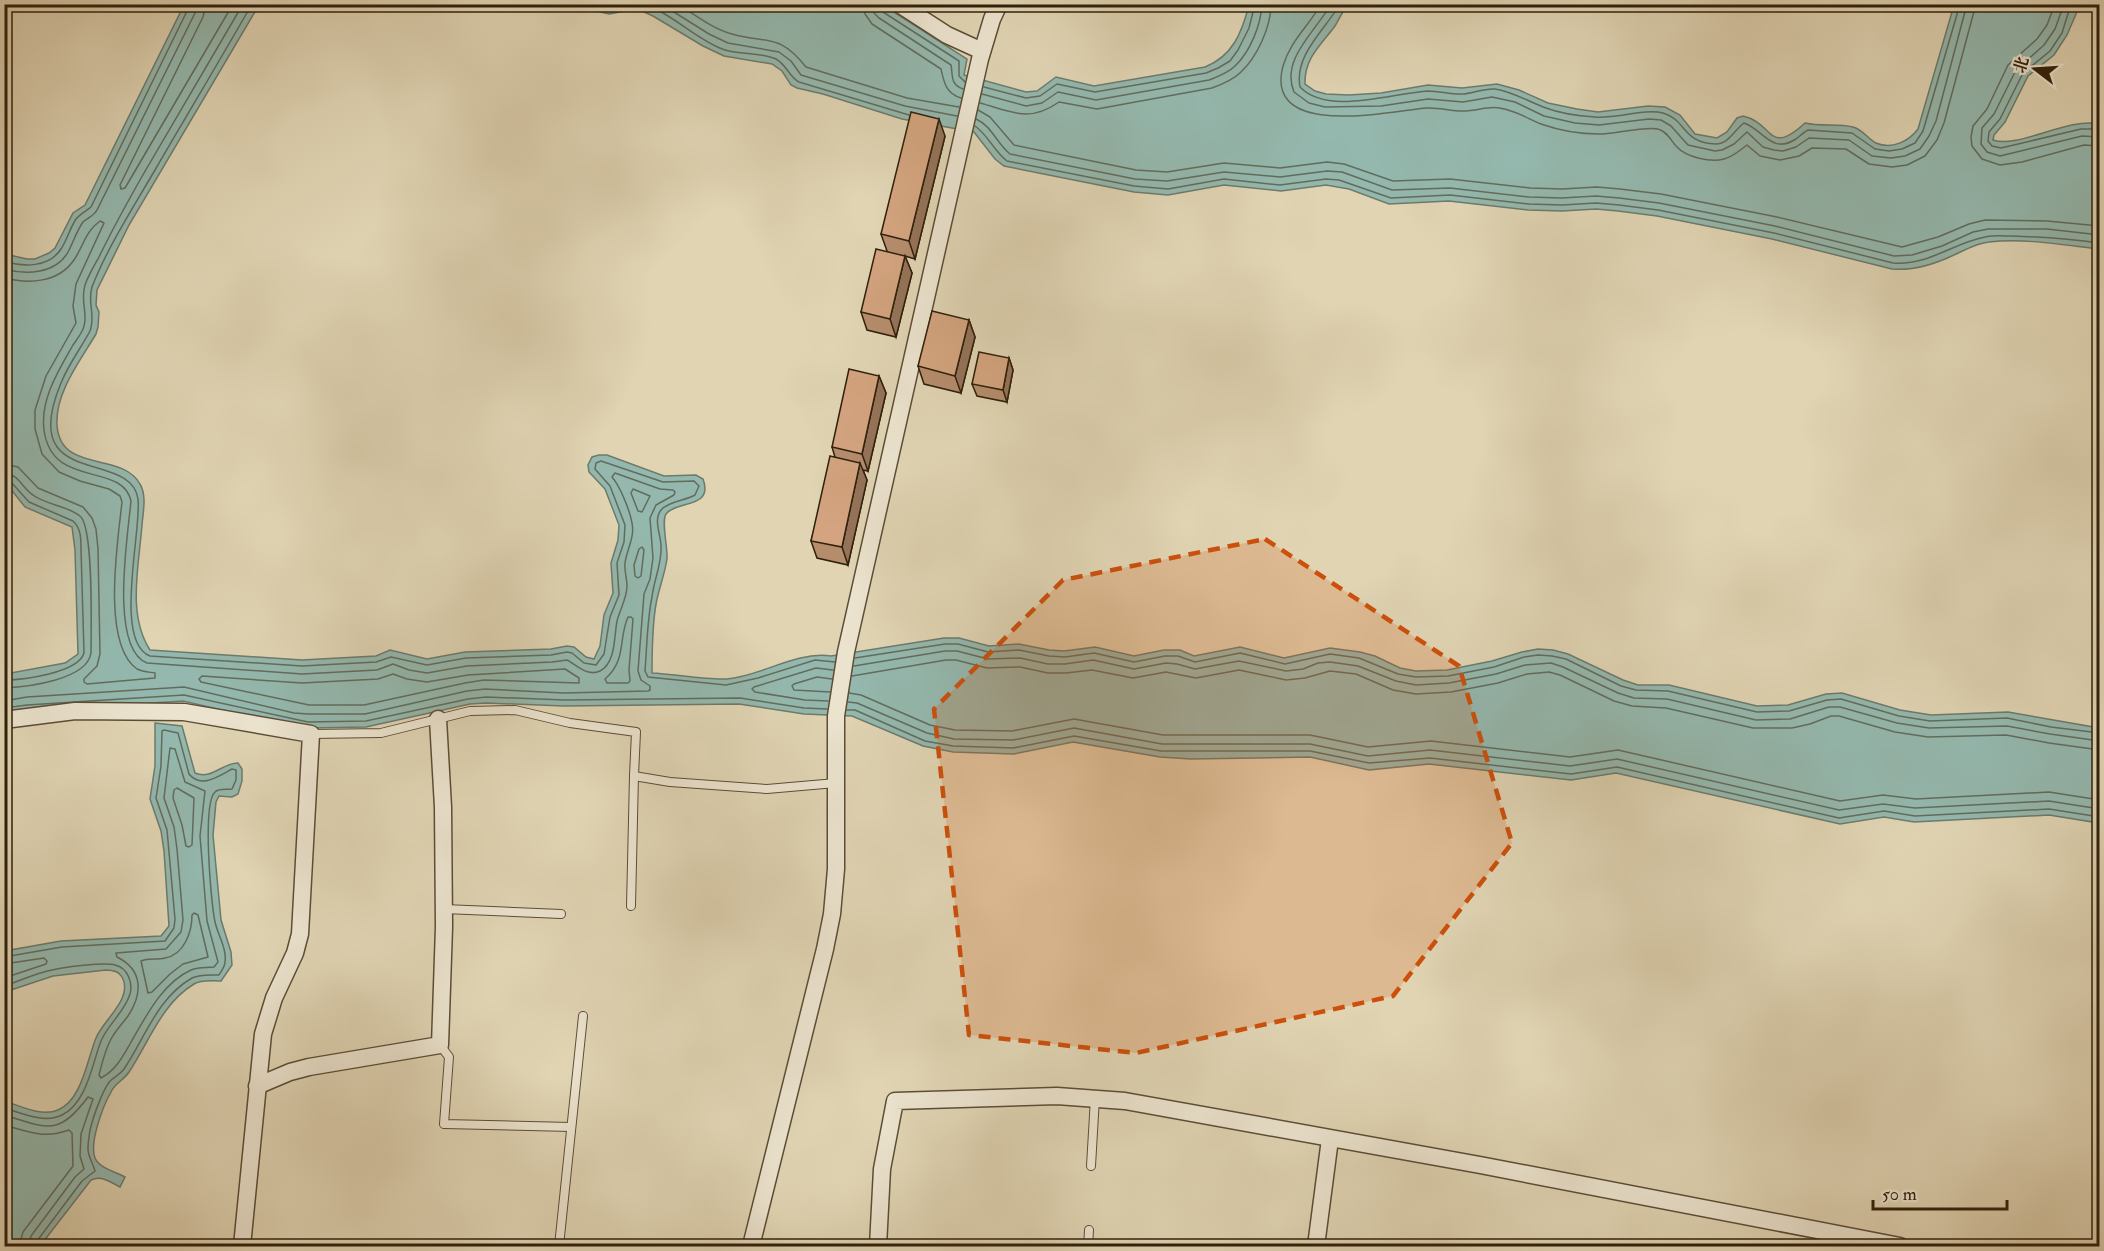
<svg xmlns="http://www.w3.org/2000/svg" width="2104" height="1251" viewBox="0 0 2104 1251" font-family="'IM FELL Double Pica','Noto Serif SC',serif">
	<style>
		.water { fill: #94b8ae; stroke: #6c7b6d; stroke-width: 1.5 }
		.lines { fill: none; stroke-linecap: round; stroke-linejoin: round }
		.shore { stroke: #626c5d; stroke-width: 1.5 }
		.service-casing { stroke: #5c4d36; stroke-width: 10 }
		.minor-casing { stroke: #5c4d36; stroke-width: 19 }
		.service { stroke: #ebe3ce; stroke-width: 8 }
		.minor { stroke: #ebe3ce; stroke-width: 16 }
		.wall { fill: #b58d6d; stroke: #30200c; stroke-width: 1.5 }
		.shaded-wall { fill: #947359; stroke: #30200c; stroke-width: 1.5 }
		.building { fill: #d3a47f; stroke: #30200c; stroke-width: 1.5 }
		.marked { fill: #cc500c; fill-opacity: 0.2; stroke: #cc500c; stroke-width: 4.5; stroke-dasharray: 12 8; stroke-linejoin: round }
	</style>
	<rect width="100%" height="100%" fill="#e0d4b3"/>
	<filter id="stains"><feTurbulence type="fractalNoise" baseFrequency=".00333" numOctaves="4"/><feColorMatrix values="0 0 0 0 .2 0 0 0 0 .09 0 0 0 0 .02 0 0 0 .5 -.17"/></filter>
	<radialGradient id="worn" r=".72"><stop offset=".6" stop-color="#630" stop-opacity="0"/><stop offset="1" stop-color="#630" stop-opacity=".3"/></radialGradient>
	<g class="water">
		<path d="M184,5H259L129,225L97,290L96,305L99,312L98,327L96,334C80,361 55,393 57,425C60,474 122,451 140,484C147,496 143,512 142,525C139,565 127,615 150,650L302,660L376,656L390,650L427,659L465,652L551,649L567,646L574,647L586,657L594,659L600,646L604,615L613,593L611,563L618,540L619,525L605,489L589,472L588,465L592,457L599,455H607L664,476L696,475L703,479C714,509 677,500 666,514C661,521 668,548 667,559C665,572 661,583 658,595C653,613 652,654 652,673C674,674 705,680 727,679C762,676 795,651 831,656L944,638H959L989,646L1019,644L1049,650L1064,651L1095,647L1134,656L1164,650H1180L1194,656L1240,647L1284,658L1330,648L1360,652L1375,656L1400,668L1416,671L1447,670L1492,661L1522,652L1538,649L1553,650L1568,654L1623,680L1638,685H1669L1757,706L1788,705L1826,694L1842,693L1900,710L1931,715L2008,712L2099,728V823L2049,815L1914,822L1884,817L1840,824L1616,773L1571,780L1429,764L1369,770L1310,757L1191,759L1160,757L1073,742L1014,754L953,752L923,746L852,716L804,714L739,704L564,706L486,703L470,704L366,727L307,728L292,726L183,701L28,711L5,714V674L65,663L78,654L75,550L72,527L25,507L5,482L4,344L7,335L5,254L27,259H35L49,253L55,248L73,213L85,205Z"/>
		<path d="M570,5H883L967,59L964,75L1026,92L1037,91L1056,77L1094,86L1205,67C1233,56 1242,32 1249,5H1347C1343,11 1339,19 1335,26C1321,45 1304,58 1305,84L1315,91L1326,94L1349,95L1381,93L1428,85L1462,88L1497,84L1519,90L1548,103L1577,109L1598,112L1648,106L1665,107L1680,115L1695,134L1717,138L1727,132L1737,118L1743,116C1774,123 1768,157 1805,123C1821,127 1837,123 1853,127C1862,129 1868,139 1876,143C1892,150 1909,141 1918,129L1954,5H2078L2076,14L2067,35L2054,55L2028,76L2005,122L1994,135L1993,140C2018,149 2068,117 2099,124V249C2064,245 2025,238 1989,242C1977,243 1965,250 1954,255C1935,264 1913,271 1892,269L1772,239L1657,216L1618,211L1596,209L1562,211L1528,210L1449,201L1389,204L1349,189L1326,185L1281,191L1224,185L1168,195L1134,192L1004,166L995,159L974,132L902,119L823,94L797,88L791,85L782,71L772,64L724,56L703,46L653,16L642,11L631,10L609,14Z"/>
		<path d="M155,723L182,726L195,773C212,780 222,763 238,763L242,769V781L238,794L232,797L219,796L216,802L213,835L221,920L231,952L232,965L221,981C213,981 202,979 194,984C162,1003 149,1042 129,1072C124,1080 115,1083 111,1092C103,1106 89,1143 95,1158C99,1168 116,1172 125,1177L120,1187C110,1182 102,1175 91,1180L40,1246H5V1101C20,1106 42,1117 58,1110C82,1100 87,1060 96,1038C103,1020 134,998 122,977C119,971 113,970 106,970L53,976L5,992V951L61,941L161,936L169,926L164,851L161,831L150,799L155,766Z"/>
	</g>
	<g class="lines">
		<g class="shore">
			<polyline points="206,4 203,17 120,185 121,189 125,188 233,4"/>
			<path d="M252,4C220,60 187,115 155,170C134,206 107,248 92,287C87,302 96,316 90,331C81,348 68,365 61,383C16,491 131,448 138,499C142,529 113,642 150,656L302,666L376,662L391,657L427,665L466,658L551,655L567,652L572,653L584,663L596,665L604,654L610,617L619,595L617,563L624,542L625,525L610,486L595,469L596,463L601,461L663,482L694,481L699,486L695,495C685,501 669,501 661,510C653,520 661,535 661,546C662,564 654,579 652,597C647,621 647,646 645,671L648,677L726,685L758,678L815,660L835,662"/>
			<path d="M638,4C668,8 695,40 725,50C741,55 761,52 776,59C787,65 789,77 799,82L909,115"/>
			<polyline points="661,4 709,34 728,43 779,52 791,61 801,75 905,106 957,116"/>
			<path d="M678,4C695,15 713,29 732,34C768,44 779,33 806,67L907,98L959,107"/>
			<path d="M864,4L865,14L872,24L941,69C944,83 946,93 961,98"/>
			<path d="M873,4L874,13L879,18L951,65C953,76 950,84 963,89"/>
			<polyline points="880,4 883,12 959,61 959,76 965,82"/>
			<path d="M1321,4C1309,26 1290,41 1283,66C1263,140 1392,111 1426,108C1438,107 1450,111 1462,111C1483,111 1489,103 1511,111C1521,114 1531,120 1541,124C1558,130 1580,134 1599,134C1613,134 1646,126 1658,129C1667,131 1671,141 1677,147C1686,157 1711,163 1724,159C1733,157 1740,150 1747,145L1760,156L1780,160L1799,156L1812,148L1846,149L1869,164L1892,167L1907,165L1925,156L1937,140L1944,123L1976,4"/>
			<path d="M1331,4C1317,30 1280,59 1294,92L1309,103L1325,107L1381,106L1428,99L1463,102L1492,97L1515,102L1544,116L1575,123L1599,125L1649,119L1661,120L1671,126L1688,145L1715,151L1722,150L1734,144L1747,132L1763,147L1774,150L1783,151L1796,147L1809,138L1849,140L1872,156L1891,158L1905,156L1920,149L1929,136L1936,121L1967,4"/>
			<path d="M1340,4C1325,30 1294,55 1300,87C1328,116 1392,93 1428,91C1440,91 1452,95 1464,94C1474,93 1485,88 1495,89C1514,92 1529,102 1546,108C1562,114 1579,116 1595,117C1616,119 1645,108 1663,113C1687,120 1682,143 1716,144C1729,144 1735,129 1744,123C1763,129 1771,155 1796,139C1800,136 1804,132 1808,130L1852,133L1875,149L1889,151L1902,149L1915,143L1923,131L1960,4"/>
			<polyline points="2055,4 2047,25 2037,39 2008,65 1987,109 1973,126 1971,137 1972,146 1982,159 2000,165 2022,162 2084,145 2100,146"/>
			<polyline points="2064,4 2055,29 2044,45 2016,70 1994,114 1982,128 1981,144 1987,152 2000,156 2082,136 2100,137"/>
			<polyline points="2071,4 2062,33 2050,51 2023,73 2000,119 1989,132 1988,141 1992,146 2001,148 2081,129 2100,129"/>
			<polyline points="984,87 1026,98 1040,96 1057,84 1095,92 1206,73 1218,68 1230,61 1238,50 1249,28 1255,4"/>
			<path d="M982,94L1026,106L1042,103L1058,92L1096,100L1209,80C1219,76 1228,73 1235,66C1250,52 1261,25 1262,4"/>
			<path d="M980,103C1013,112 1029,123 1059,102L1097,109L1212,88C1223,84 1233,80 1241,72C1257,57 1271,27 1271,4"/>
			<polyline points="978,110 990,117 1014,145 1136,170 1167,172 1224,163 1280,168 1327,162 1344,164 1393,181 1450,179 1530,188 1562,189 1597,187 1620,189 1661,194 1777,217 1902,247 1938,237 1969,224 1985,220 2047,221 2100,226"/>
			<path d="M976,119C992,126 997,144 1010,154L1135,179L1167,181L1224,172L1280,177L1327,171L1342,172L1392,190L1450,188L1529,197L1562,198L1596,196L1619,198L1659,203L1775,226L1894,256L1912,255L1942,246L1973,232L1988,229H2047L2100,235"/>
			<path d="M975,126C988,135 994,151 1007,161L1134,186L1168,189L1224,179L1280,185L1326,179L1339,180L1391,198L1450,195L1529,204L1562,205L1596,203L1619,205L1658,210L1774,233L1893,263C1928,266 1953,243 1985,237C1993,235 2003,236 2012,236C2042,237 2070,239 2100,243"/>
			<path d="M4,261C23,267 49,268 61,249C67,240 70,228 76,219C80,214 86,211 91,207L188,9L189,4"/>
			<path d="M4,269C26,275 56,274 68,252C73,243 77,230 83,222C87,218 94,216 97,210L195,13L197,4"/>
			<path d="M4,278C29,284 58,283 74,260C84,245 85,232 100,221L104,223L76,284L73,306L76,323L46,376L35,410V429L42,454L59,472L80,481L109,489L120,496L122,502C118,540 101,644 137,669C143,672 149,672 155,673V678L87,684L84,682V679L97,666L100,654L98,549L96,529L92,518L83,507L38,488L18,467L4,464"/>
			<path d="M4,473C19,474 22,488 33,495C46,505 66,505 80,516C94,527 91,631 91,653C87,680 27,687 4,688"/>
			<path d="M4,481L11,482L29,502L73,521C81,528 81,539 81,549L84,653C78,673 23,680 4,680"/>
			<polygon points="633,489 650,496 642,512 638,511 631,493"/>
			<polygon points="642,547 644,550 641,576 638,578 635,576 634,565 639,549"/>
			<path d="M628,617H631L633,619L629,670L630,681L628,683H607L605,679C627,660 618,639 628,617Z"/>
			<polyline points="855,658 945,644 958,644 988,652 1019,650 1049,656 1065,657 1094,653 1134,662 1165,656 1178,656 1195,662 1240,653 1285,664 1330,654 1359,658 1398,674 1416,677 1448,676 1494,667 1524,657 1538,655 1552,656 1566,659 1621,686 1636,690 1668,691 1757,712 1789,711 1827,700 1841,699 1899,716 1930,721 2007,718 2051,727 2100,733"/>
			<polyline points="854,666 945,651 957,651 988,659 1020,658 1048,664 1065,664 1093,660 1134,669 1166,663 1177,664 1195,669 1239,661 1286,671 1303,669 1318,663 1330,662 1358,666 1396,681 1416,685 1449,683 1496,674 1525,665 1551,663 1563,667 1618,693 1634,698 1667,699 1756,720 1790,719 1829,707 1840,707 1897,723 1929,728 2007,726 2050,734 2100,741"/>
			<polygon points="565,669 579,678 579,683 484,680 465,683 364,705 309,705 201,682 199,679 202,676 302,683 378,679 393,674 407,679 427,682 468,675"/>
			<polyline points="852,676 946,660 956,660 987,668 1020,667 1048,673 1066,673 1092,670 1133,678 1166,672 1196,678 1239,670 1286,680 1305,678 1330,671 1356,674 1393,690 1416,694 1451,692 1498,683 1527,674 1549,672 1560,675 1614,701 1632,706 1666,708 1753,728 1792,728 1810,724 1831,716 1839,716 1895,732 1928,737 2006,735 2049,743 2100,750"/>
			<polyline points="830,692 794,690 792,686 794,684 817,677 832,679"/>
			<polyline points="849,693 861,695 930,725 955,730 1012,731 1074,719 1163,735 1310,735 1368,747 1431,741 1570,757 1618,750 1840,801 1883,795 1916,799 2049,792 2100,800"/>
			<path d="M4,701L27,697L184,687L294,713L308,714H365L467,691L485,689L564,693L648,691L650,690V686L641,680L638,671L644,594L650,579L653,558L650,518L656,505L674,495L675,492L673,490L660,489L615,473L612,477C620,486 630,511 632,523C635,537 627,549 625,563C624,570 627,578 627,586C627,598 620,609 617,621C614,636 616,663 600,671C587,677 577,665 567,660L552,662L467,666L427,673L409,670L393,664L377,670L302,674L147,663C109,648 128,534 131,501C122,461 52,490 44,430C40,399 59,370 73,345C77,339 83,332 84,326C88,313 80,301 85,285C88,276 94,266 99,257C113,228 128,201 144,173C177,117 210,61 243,4"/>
			<polyline points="828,701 805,700 755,692 752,689 754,687 816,668 833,670"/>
			<polyline points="848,702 857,703 927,733 954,739 1013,740 1074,728 1162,744 1310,744 1368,756 1430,750 1570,766 1617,759 1839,810 1883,804 1915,808 2049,801 2100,809"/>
			<polyline points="4,708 27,705 184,695 308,722 366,721 468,699 486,697 564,700 740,698 804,708 827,709"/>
			<polyline points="847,710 855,710 925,741 953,746 1013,748 1074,736 1161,751 1310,751 1369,763 1430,758 1571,774 1617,767 1839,818 1884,811 1915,816 2049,809 2100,817"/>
			<path d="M170,748L175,749L185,782L205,791L200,836L207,921L218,962L214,967C206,968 199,967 191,970C162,983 145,1018 130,1044C122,1058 115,1071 101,1078L99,1075C102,1063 105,1050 111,1039C116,1030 122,1024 128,1016C143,993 143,970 117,957L116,953L166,949L181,932L183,920L177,849L174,827L164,798Z"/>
			<polygon points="177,788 194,798 192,845 189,847 186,846 182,825 173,798 174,790"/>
			<path d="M194,913L198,915L208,957L183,964L170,974L152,992L148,993L141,961C148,958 157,960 165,958C184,955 192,932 192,915Z"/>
			<path d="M4,957L62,947L165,941L174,928L175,919L167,830L156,798L161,766L162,731L164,730L178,733L189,774C201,789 219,776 232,769L236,770V780L232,789C227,790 219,788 215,792C202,804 211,903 215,922C218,935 227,949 225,962C225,967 221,971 219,975C210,975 200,974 192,978C157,998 145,1038 124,1069C120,1074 115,1077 110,1081C102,1091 90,1124 89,1137C86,1156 90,1155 95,1171L82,1181L37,1241L36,1246"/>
			<polyline points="4,964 44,958 47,961 46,964 4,978"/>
			<path d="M4,986C20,981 36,973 52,970C64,967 104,962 115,965C128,968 133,983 130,994C124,1013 108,1024 101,1041C92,1064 87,1103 62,1115C44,1124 22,1113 4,1108"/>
			<path d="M4,1115C48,1128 58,1137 88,1097L93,1099L81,1134L80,1156L84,1169L75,1177L31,1236L28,1246"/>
			<path d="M4,1125C29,1132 44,1139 69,1130L72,1133L73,1166L23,1232L19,1246"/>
		</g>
		<g class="service-casing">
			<g id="service">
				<polyline points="311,734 381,733 470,711 515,710 570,723 636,732 634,776 670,782 767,789 836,783"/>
				<polyline points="631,906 634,776"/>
				<polyline points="444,909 561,914"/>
				<polyline points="440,1045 449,1057 444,1124 571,1127"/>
				<polyline points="1091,1166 1095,1098"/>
				<polyline points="559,1246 583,1016"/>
				<polyline points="1088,1246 1089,1230"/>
			</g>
		</g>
		<g class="minor-casing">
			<g id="minor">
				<polyline points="899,4 947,35 982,51"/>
				<polyline points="4,720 75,711 184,712 311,734 300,934 295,953 274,998 263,1034 242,1246"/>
				<polyline points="257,1086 290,1072 309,1067 440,1045 444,927 443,807 438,719"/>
				<polyline points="751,1246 825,949 832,914 836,869 836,716 846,652 980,59 992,19 999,4"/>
				<polyline points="878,1246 882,1169 895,1101 1057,1096 1125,1101 1480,1165 1900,1246"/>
				<polyline points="1316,1246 1330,1139"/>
			</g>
		</g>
		<use href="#service" class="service"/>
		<use href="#minor" class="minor"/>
	</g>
	<g class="wall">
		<polygon points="945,136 915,259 905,256 912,273 896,337 867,330 861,312 887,251 881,234"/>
		<polygon points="969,320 975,337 961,393 924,384 918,366"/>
		<polygon points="1009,358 1013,370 1007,402 977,396 972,384"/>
		<polygon points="879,376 886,393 868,471 863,470 867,480 848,565 817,558 811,541 835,457 832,447"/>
	</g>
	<g class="shaded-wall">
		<polygon points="939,119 945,136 915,259 909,241"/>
		<polygon points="905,256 912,273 896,337 890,319"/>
		<polygon points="969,320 975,337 961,393 955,376"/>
		<polygon points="1009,358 1013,370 1007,402 1003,390"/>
		<polygon points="879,376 886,393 868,471 862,454"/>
		<polygon points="860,463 867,480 848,565 842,547"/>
	</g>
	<g class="building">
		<polygon points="911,112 939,119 909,241 881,234"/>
		<polygon points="876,249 905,256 890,319 861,312"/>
		<polygon points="932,311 969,320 955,376 918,366"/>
		<polygon points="979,352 1009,358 1003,390 972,384"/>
		<polygon points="849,369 879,376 862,454 832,447"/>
		<polygon points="830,456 860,463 842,547 811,541"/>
	</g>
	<path class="marked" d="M1265,539L1459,666L1512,843L1393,996L1136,1053L969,1035L934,709L1063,580Z"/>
	<rect width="2104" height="1251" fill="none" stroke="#e0d4b3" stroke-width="24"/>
	<rect x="6" y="6" width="2092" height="1239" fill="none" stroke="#30200c" stroke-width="3"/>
	<rect x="12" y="12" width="2080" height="1227" fill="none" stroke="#30200c" stroke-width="1.5"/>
	<g transform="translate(2035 69) rotate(287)" stroke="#ebe3ce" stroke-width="4.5" paint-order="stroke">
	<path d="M0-4.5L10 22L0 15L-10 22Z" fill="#30200c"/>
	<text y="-9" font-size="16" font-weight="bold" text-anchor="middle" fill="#30200c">北</text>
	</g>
	<path d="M1873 1200v9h134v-9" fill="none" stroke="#30200c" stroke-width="3"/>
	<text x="1882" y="1200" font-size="18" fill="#30200c" stroke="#ebe3ce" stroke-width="4.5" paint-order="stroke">50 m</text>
	<rect width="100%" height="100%" filter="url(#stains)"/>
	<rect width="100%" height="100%" fill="url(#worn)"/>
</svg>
